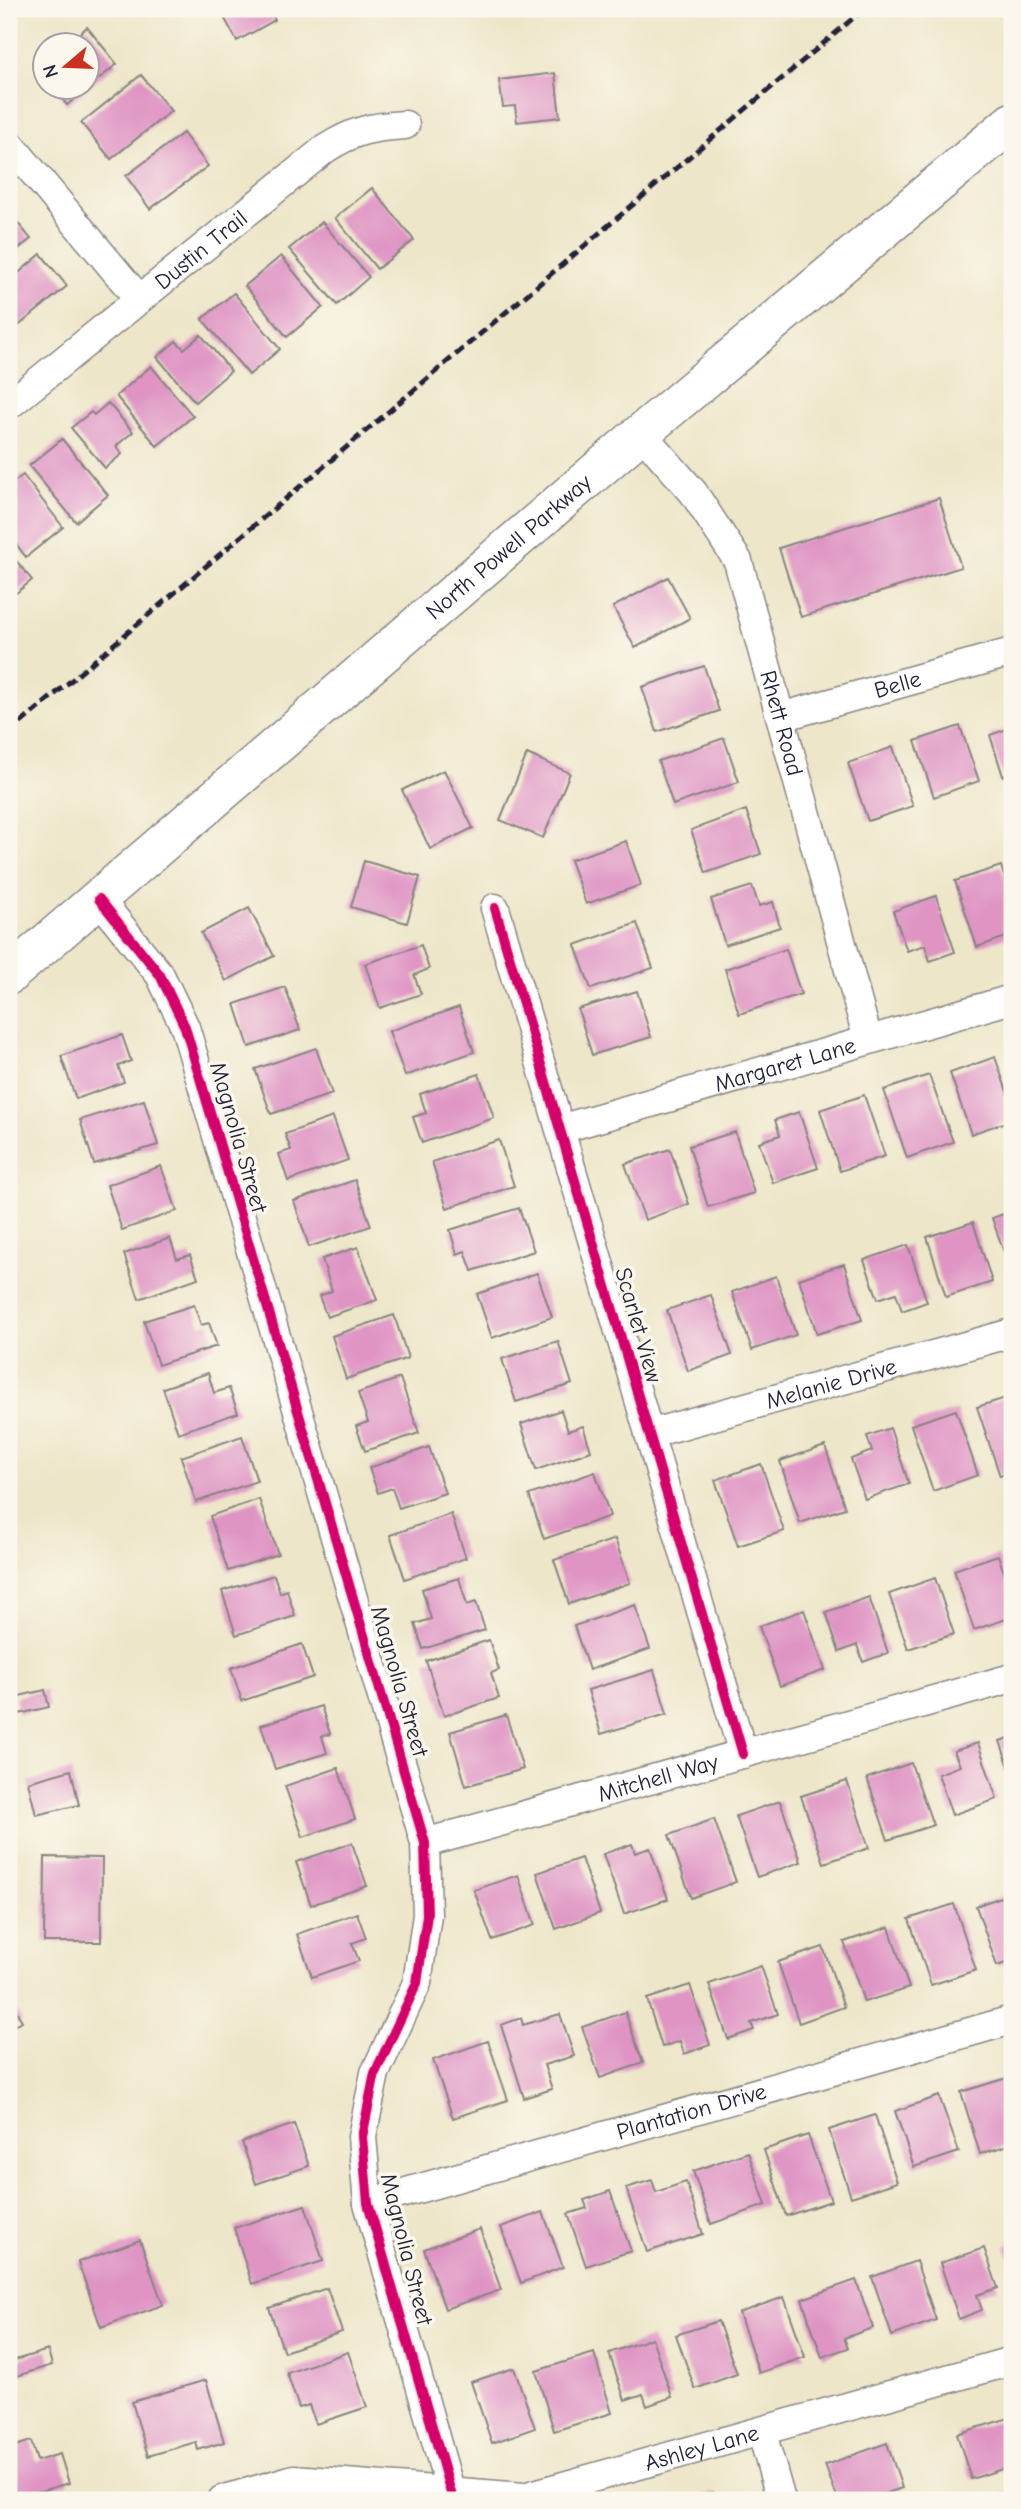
<svg xmlns="http://www.w3.org/2000/svg" width="1021" height="2509" viewBox="0 0 1021 2509" font-family="'Comic Neue',sans-serif">
	<style>
		.building { fill: #df94c4 }
		.lines { fill: none; stroke-linecap: round; stroke-linejoin: round }
		.street-casing { stroke: #888482; stroke-width: 31 }
		.primary-casing { stroke: #888482; stroke-width: 41 }
		.street { stroke: #fff; stroke-width: 28 }
		.primary { stroke: #fff; stroke-width: 38 }
		.rail { stroke: #22223b; stroke-width: 5; stroke-dasharray: 10 5; stroke-linecap: butt }
		.cycleway-casing { stroke: #fbf7ec; stroke-width: 15 }
		.cycleway { stroke: #d6006c; stroke-width: 10 }
		.labels { text-anchor: middle; stroke-width: 7; stroke-linejoin: round; paint-order: stroke }
		.street-label { font-size: 23px; fill: #22223b; stroke: #fbf7ec }
	</style>
	<rect width="100%" height="100%" fill="#fbf7ec"/>
	<filter id="ink" filterUnits="userSpaceOnUse"><feTurbulence type="fractalNoise" baseFrequency=".0143" numOctaves="2"/><feDisplacementMap in="SourceGraphic" scale="14" xChannelSelector="R" yChannelSelector="G"/><feConvolveMatrix kernelMatrix="1 2 1 2 8 2 1 2 1" color-interpolation-filters="sRGB"/></filter>
	<filter id="wash" filterUnits="userSpaceOnUse"><feTurbulence type="fractalNoise" baseFrequency=".00686" numOctaves="4" result="noise"/><feDisplacementMap in="SourceGraphic" scale="28" xChannelSelector="R" yChannelSelector="G"/><feGaussianBlur stdDeviation="1.57" result="paint"/><feColorMatrix in="noise" values="0 0 0 0 0 0 0 0 0 0 0 0 0 0 0 0 0 1.4 0 .05"/><feComposite in="paint" operator="in"/></filter>
	<g filter="url(#wash)">
		<rect width="100%" height="100%" fill="#ede6c9"/>
		<g id="blocks">
			<g class="building">
				<polygon points="242,9 269,9 275,20 237,41 225,19"/>
				<polygon points="87,27 117,64 67,105 53,88 88,88 88,46 65,46"/>
				<polygon points="555,73 560,117 517,122 515,106 503,107 499,80"/>
				<polygon points="141,75 171,111 111,159 81,123"/>
				<polygon points="183,133 208,166 150,209 126,176"/>
				<polygon points="372,188 414,240 377,269 335,218"/>
				<polygon points="13,217 31,239 9,256 9,220"/>
				<polygon points="322,222 369,277 337,305 289,249"/>
				<polygon points="41,254 67,286 11,332 9,329 9,281"/>
				<polygon points="281,256 323,307 287,337 245,286"/>
				<polygon points="234,293 280,349 249,375 202,319"/>
				<polygon points="201,335 231,371 195,402 157,357 176,341 184,349"/>
				<polygon points="151,366 193,416 157,446 116,396"/>
				<polygon points="108,403 133,432 116,446 122,454 105,468 71,428 91,412 94,415"/>
				<polygon points="62,439 108,495 76,522 29,466"/>
				<polygon points="23,475 63,527 26,557 9,535 9,486"/>
				<polygon points="939,498 961,567 801,617 779,548"/>
				<polygon points="9,552 32,580 9,599"/>
				<polygon points="668,577 690,618 635,648 613,607"/>
				<polygon points="704,666 719,711 657,732 642,687"/>
				<polygon points="1012,711 1012,773 1003,776 990,735 1010,728 1005,713"/>
				<polygon points="960,726 979,781 934,797 915,741"/>
				<polygon points="724,738 739,782 673,805 658,761"/>
				<polygon points="893,747 913,806 868,821 848,763"/>
				<polygon points="527,754 570,773 543,838 500,820"/>
				<polygon points="444,770 473,828 430,849 402,790"/>
				<polygon points="746,810 761,854 706,873 691,830"/>
				<polygon points="626,841 641,885 586,904 570,860"/>
				<polygon points="364,861 420,877 407,923 351,907"/>
				<polygon points="1001,866 1012,901 1012,935 977,947 955,881"/>
				<polygon points="752,886 759,906 773,902 780,927 725,945 711,899"/>
				<polygon points="936,896 955,952 930,961 925,945 907,951 893,911"/>
				<polygon points="249,908 274,956 226,981 201,933"/>
				<polygon points="637,923 653,968 591,989 575,945"/>
				<polygon points="421,945 429,969 414,975 421,994 380,1008 365,964"/>
				<polygon points="786,949 801,994 739,1014 725,969"/>
				<polygon points="285,987 300,1030 249,1047 235,1004"/>
				<polygon points="637,991 651,1037 592,1055 578,1009"/>
				<polygon points="459,1007 474,1052 405,1076 389,1031"/>
				<polygon points="122,1035 131,1061 118,1066 124,1082 76,1099 61,1056"/>
				<polygon points="316,1048 332,1094 271,1114 255,1069"/>
				<polygon points="995,1057 1012,1106 1012,1120 971,1134 950,1073"/>
				<polygon points="479,1074 494,1118 422,1143 413,1117 426,1113 420,1094"/>
				<polygon points="929,1075 953,1142 907,1158 884,1090"/>
				<polygon points="864,1095 885,1156 840,1171 820,1110"/>
				<polygon points="144,1100 158,1145 94,1164 80,1120"/>
				<polygon points="799,1112 818,1168 773,1183 759,1142 780,1135 775,1120"/>
				<polygon points="333,1117 348,1160 288,1181 279,1154 291,1150 285,1134"/>
				<polygon points="735,1132 754,1193 708,1207 689,1146"/>
				<polygon points="499,1140 514,1186 447,1208 432,1162"/>
				<polygon points="670,1149 689,1204 645,1220 625,1164"/>
				<polygon points="161,1166 177,1211 122,1230 107,1185"/>
				<polygon points="355,1180 371,1226 309,1247 294,1201"/>
				<polygon points="519,1208 534,1251 472,1271 465,1251 457,1254 450,1230"/>
				<polygon points="1012,1211 1012,1275 992,1218"/>
				<polygon points="973,1222 992,1282 946,1297 927,1237"/>
				<polygon points="170,1238 177,1259 190,1255 198,1278 139,1299 124,1254"/>
				<polygon points="908,1245 927,1302 902,1311 896,1293 878,1299 864,1260"/>
				<polygon points="358,1247 377,1300 327,1317 319,1296 332,1291 322,1259"/>
				<polygon points="844,1264 862,1320 817,1334 799,1279"/>
				<polygon points="537,1273 552,1317 492,1338 477,1294"/>
				<polygon points="776,1276 796,1335 752,1350 732,1292"/>
				<polygon points="711,1295 732,1355 688,1371 667,1310"/>
				<polygon points="194,1305 201,1325 209,1323 217,1346 158,1365 144,1321"/>
				<polygon points="394,1315 408,1358 346,1379 332,1336"/>
				<polygon points="558,1341 572,1384 516,1402 502,1359"/>
				<polygon points="208,1373 214,1393 229,1388 238,1413 178,1433 163,1388"/>
				<polygon points="400,1378 419,1433 365,1451 356,1426 368,1422 358,1393"/>
				<polygon points="1012,1396 1012,1472 1000,1476 977,1407"/>
				<polygon points="561,1410 568,1431 583,1426 591,1451 536,1470 521,1424"/>
				<polygon points="956,1410 978,1475 933,1491 911,1425"/>
				<polygon points="890,1428 909,1484 865,1499 851,1459 872,1451 867,1436"/>
				<polygon points="242,1436 257,1481 196,1502 181,1457"/>
				<polygon points="825,1446 845,1508 800,1523 780,1461"/>
				<polygon points="429,1447 445,1493 399,1508 392,1488 378,1493 369,1468"/>
				<polygon points="761,1464 784,1531 738,1546 715,1480"/>
				<polygon points="595,1472 610,1516 544,1539 529,1495"/>
				<polygon points="259,1499 278,1554 228,1571 210,1516"/>
				<polygon points="451,1514 466,1558 405,1579 390,1535"/>
				<polygon points="615,1539 630,1583 569,1604 554,1560"/>
				<polygon points="998,1555 1012,1596 1012,1617 974,1630 954,1570"/>
				<polygon points="274,1575 280,1593 287,1590 295,1616 236,1635 222,1591"/>
				<polygon points="459,1578 467,1605 476,1602 485,1630 423,1649 415,1624 431,1619 422,1589"/>
				<polygon points="935,1578 954,1634 908,1649 889,1594"/>
				<polygon points="869,1597 888,1653 863,1662 857,1645 839,1652 826,1612"/>
				<polygon points="635,1605 650,1649 589,1670 574,1626"/>
				<polygon points="804,1610 825,1670 780,1686 759,1626"/>
				<polygon points="489,1640 499,1670 491,1673 499,1698 444,1716 426,1661"/>
				<polygon points="302,1644 313,1677 242,1701 231,1668"/>
				<polygon points="654,1670 667,1714 601,1734 588,1690"/>
				<polygon points="45,1690 49,1707 19,1714 15,1697"/>
				<polygon points="321,1706 330,1734 322,1736 327,1753 275,1769 261,1725"/>
				<polygon points="506,1715 523,1769 466,1786 450,1732"/>
				<polygon points="1012,1737 1012,1776 1000,1741"/>
				<polygon points="978,1743 997,1799 952,1815 938,1774 960,1766 954,1751"/>
				<polygon points="911,1763 933,1825 888,1840 867,1778"/>
				<polygon points="338,1768 355,1819 303,1837 285,1786"/>
				<polygon points="71,1770 79,1805 36,1815 28,1782"/>
				<polygon points="847,1781 869,1848 824,1863 801,1796"/>
				<polygon points="780,1801 801,1862 757,1877 736,1816"/>
				<polygon points="714,1819 736,1882 691,1898 669,1835"/>
				<polygon points="352,1843 367,1886 311,1905 296,1862"/>
				<polygon points="632,1844 635,1853 650,1848 668,1899 624,1914 603,1854"/>
				<polygon points="45,1857 102,1858 101,1942 44,1942"/>
				<polygon points="581,1858 600,1913 556,1929 537,1873"/>
				<polygon points="518,1875 535,1925 492,1940 474,1890"/>
				<polygon points="1012,1893 1012,1961 997,1966 976,1906"/>
				<polygon points="954,1904 976,1970 931,1985 909,1919"/>
				<polygon points="357,1913 366,1938 352,1943 359,1961 312,1977 297,1934"/>
				<polygon points="889,1927 909,1988 864,2002 844,1942"/>
				<polygon points="823,1947 844,2007 799,2023 778,1962"/>
				<polygon points="761,1966 778,2014 751,2023 754,2030 728,2039 709,1984"/>
				<polygon points="690,1985 710,2045 684,2054 680,2041 662,2047 647,1999"/>
				<polygon points="9,1999 22,2021 9,2029"/>
				<polygon points="625,2012 643,2063 600,2078 582,2027"/>
				<polygon points="560,2014 574,2056 544,2065 552,2089 524,2098 501,2025 521,2018 523,2025"/>
				<polygon points="488,2041 508,2100 453,2118 433,2060"/>
				<polygon points="1007,2078 1012,2096 1012,2144 980,2154 961,2092"/>
				<polygon points="939,2096 959,2152 914,2167 895,2111"/>
				<polygon points="875,2115 897,2182 851,2197 829,2130"/>
				<polygon points="294,2124 309,2166 256,2184 242,2142"/>
				<polygon points="808,2135 831,2201 786,2216 764,2150"/>
				<polygon points="748,2152 766,2205 711,2224 693,2171"/>
				<polygon points="652,2180 656,2192 686,2182 703,2234 647,2252 626,2188"/>
				<polygon points="610,2191 631,2251 586,2266 568,2214 587,2208 584,2200"/>
				<polygon points="305,2205 323,2261 252,2284 234,2228"/>
				<polygon points="543,2212 563,2267 521,2283 501,2227"/>
				<polygon points="480,2229 501,2290 445,2309 424,2249"/>
				<polygon points="140,2240 163,2305 101,2327 78,2262"/>
				<polygon points="1012,2243 1012,2266 1005,2246"/>
				<polygon points="984,2248 998,2288 977,2295 982,2310 959,2319 940,2263"/>
				<polygon points="916,2261 936,2320 892,2336 872,2277"/>
				<polygon points="856,2280 873,2328 844,2338 848,2348 822,2357 802,2299"/>
				<polygon points="327,2288 342,2332 284,2352 269,2308"/>
				<polygon points="784,2297 805,2357 759,2373 739,2313"/>
				<polygon points="718,2321 737,2374 695,2389 676,2335"/>
				<polygon points="652,2338 672,2397 647,2406 643,2394 625,2400 609,2353"/>
				<polygon points="48,2350 52,2365 17,2376 12,2361"/>
				<polygon points="348,2352 367,2407 316,2424 309,2405 299,2408 287,2373"/>
				<polygon points="594,2353 612,2413 554,2431 536,2371"/>
				<polygon points="514,2368 535,2428 492,2443 471,2382"/>
				<polygon points="206,2380 224,2442 198,2450 196,2442 148,2456 132,2402"/>
				<polygon points="1012,2417 1012,2466 971,2479 957,2434"/>
				<polygon points="31,2441 37,2461 60,2454 69,2483 9,2500 9,2448"/>
				<polygon points="887,2443 902,2488 866,2500 838,2500 825,2465"/>
				<polygon points="1012,2491 1012,2500 987,2500"/>
				<polygon points="713,2492 716,2500 691,2500"/>
			</g>
		</g>
	</g>
	<g filter="url(#ink)">
		<use href="#blocks" fill-opacity="0" stroke="#888482" stroke-width="2"/>
		<g class="lines">
			<g class="street-casing">
				<g id="street">
					<polyline points="9,143 139,299"/>
					<path id="s1" d="M9,405L325,149C355,130 371,127 405,125"/>
					<path id="s2" d="M641,433L693,492L738,561L868,1040"/>
					<path id="s3" d="M781,717L1012,652"/>
					<polyline points="99,899 160,975 185,1027 425,1843 427,1915 417,1983 375,2073 362,2137 368,2203 453,2500"/>
					<polyline points="495,908 743,1754"/>
					<path id="s4" d="M560,1129L1012,999"/>
					<path id="s5" d="M649,1434L1012,1333"/>
					<path id="s6" d="M425,1843L1012,1678"/>
					<path id="s7" d="M368,2203L1012,2020"/>
					<polyline points="762,2433 781,2500"/>
					<path id="s8" d="M222,2500L294,2479L524,2497L1012,2361"/>
				</g>
			</g>
			<g class="primary-casing">
				<g id="primary">
					<path id="s9" d="M9,975L641,433L1012,122"/>
				</g>
			</g>
			<use href="#street" class="street"/>
			<use href="#primary" class="primary"/>
			<polyline class="rail" points="9,733 864,9"/>
			<g class="cycleway-casing">
				<g id="cycleway">
					<polyline points="99,899 160,975 185,1027 425,1843 427,1915 417,1983 375,2073 362,2137 368,2203 453,2500"/>
					<polyline points="495,908 743,1754"/>
				</g>
			</g>
			<use href="#cycleway" class="cycleway"/>
		</g>
	</g>
	<g class="labels">
		<g class="street-label">
			<text dy="8" stroke="none"><textPath href="#s1" startOffset="247">Dustin Trail</textPath></text>
			<text dy="8" stroke="none"><textPath href="#s9" startOffset="658">North Powell Parkway</textPath></text>
			<text dy="8" stroke="none"><textPath href="#s3" startOffset="121">Belle</textPath></text>
			<text dy="8" stroke="none"><textPath href="#s2" startOffset="329">Rhett Road</textPath></text>
			<text dy="8" stroke="none"><textPath href="#s4" startOffset="234">Margaret Lane</textPath></text>
			<text transform="translate(239 1137) rotate(74)" y="8">Magnolia Street</text>
			<text transform="translate(639 1325) rotate(74)" y="8">Scarlet View</text>
			<text dy="8" stroke="none"><textPath href="#s5" startOffset="189">Melanie Drive</textPath></text>
			<text transform="translate(400 1681) rotate(74)" y="8">Magnolia Street</text>
			<text dy="8" stroke="none"><textPath href="#s6" startOffset="242">Mitchell Way</textPath></text>
			<text dy="8" stroke="none"><textPath href="#s7" startOffset="336">Plantation Drive</textPath></text>
			<text transform="translate(407 2249) rotate(76)" y="8">Magnolia Street</text>
			<text dy="8" stroke="none"><textPath href="#s8" startOffset="490">Ashley Lane</textPath></text>
		</g>
	</g>
	<rect width="1021" height="2509" fill="none" stroke="#fbf7ec" stroke-width="35"/>
	<g transform="translate(66 66) rotate(251)"><circle r="33" fill="#fbf7ec" stroke="#a4a2a5" stroke-width="2"/>
	<path d="M0-5L12 26L0 18L-12 26Z" fill="#c8321e"/>
	<text y="-10" font-size="19" font-weight="bold" text-anchor="middle" fill="#22223b">N</text>
	</g>
</svg>
